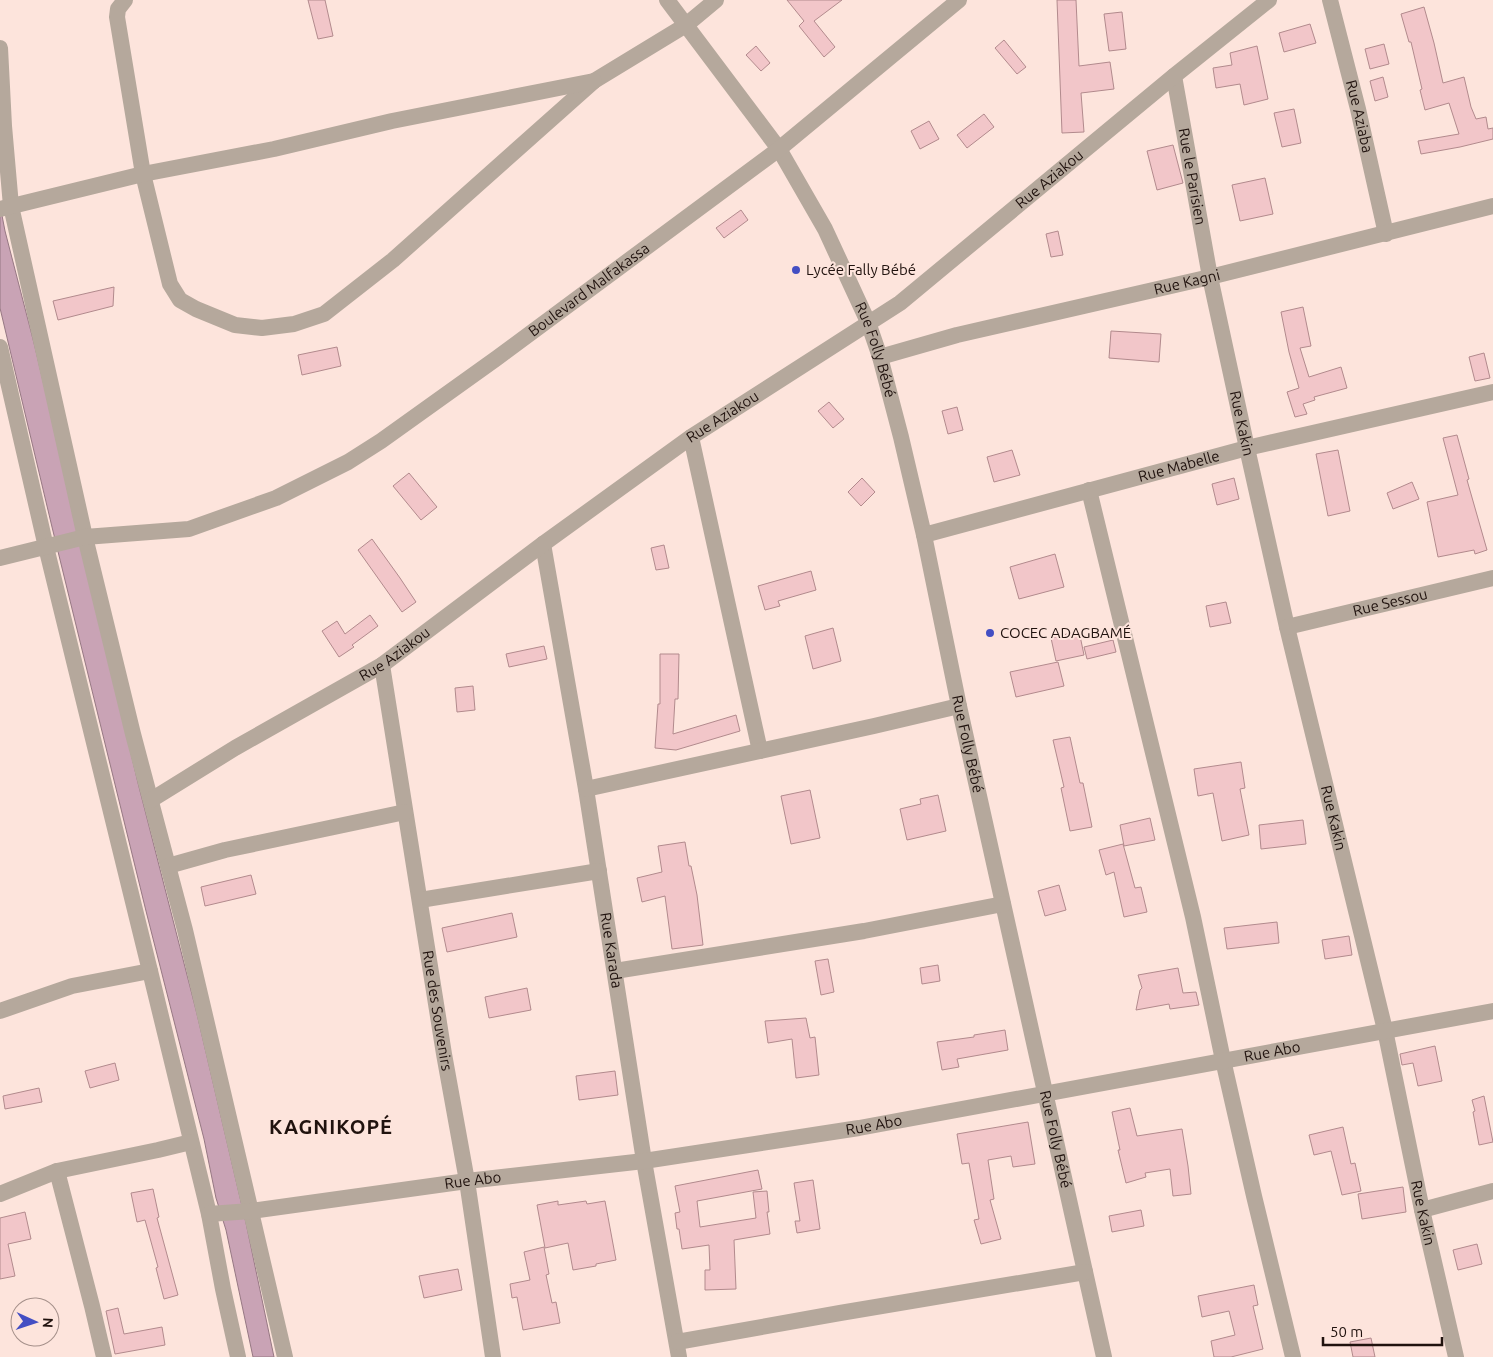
<svg xmlns="http://www.w3.org/2000/svg" width="1493" height="1357" viewBox="0 0 1493 1357" font-family="Ubuntu,sans-serif">
	<style>
		.water { fill: #c9a3b5; stroke: #967883 }
		.building { fill: #f2c6c9; stroke: #b28a8d }
		.lines { fill: none; stroke-linecap: round; stroke-linejoin: round }
		.minor { stroke: #b5a89c; stroke-width: 16 }
		.poi-dot { fill: #434ec3; stroke: #fde4dc; stroke-width: 2 }
		.labels { text-anchor: middle; stroke-width: 4; stroke-linejoin: round; paint-order: stroke }
		.street-label { font-size: 15px; fill: #20120e; stroke: #fde4dc }
		.poi-label { font-size: 15px; fill: #20120e; stroke: #fde4dc; text-anchor: start }
		.district-label { font-size: 20px; font-weight: bold; letter-spacing: 1px; fill: #20120e; stroke: #fde4dc }
	</style>
	<rect width="100%" height="100%" fill="#fde4dc"/>
	<polygon class="water" points="0,205 5,231 35,347 138,783 197,1014 246,1223 274,1357 253,1357 226,1230 216,1198 204,1139 146,911 52,527 0,308"/>
	<g class="building">
		<polygon points="308,0 325,0 333,36 318,39"/>
		<polygon points="787,0 842,0 814,21 835,47 824,57 799,26 804,21"/>
		<polygon points="1057,0 1076,0 1079,66 1110,62 1114,89 1081,93 1084,132 1062,133"/>
		<polygon points="1424,7 1434,43 1443,83 1464,77 1471,107 1476,119 1486,117 1488,129 1493,128 1493,139 1460,147 1421,154 1418,141 1459,134 1449,103 1425,110 1420,90 1422,89 1411,42 1409,42 1401,14"/>
		<polygon points="1122,12 1126,49 1109,51 1104,14"/>
		<polygon points="1310,24 1316,43 1284,52 1279,33"/>
		<polygon points="1004,40 1026,67 1017,74 995,48"/>
		<polygon points="1384,44 1389,64 1370,69 1365,49"/>
		<polygon points="756,46 770,63 761,71 746,55"/>
		<polygon points="1257,46 1268,99 1244,105 1240,84 1216,88 1213,68 1232,65 1230,53"/>
		<polygon points="1383,77 1388,97 1375,101 1370,81"/>
		<polygon points="1294,109 1301,143 1282,147 1274,113"/>
		<polygon points="984,114 994,127 967,148 957,135"/>
		<polygon points="929,121 939,139 920,149 911,131"/>
		<polygon points="1173,145 1183,183 1157,190 1147,151"/>
		<polygon points="1265,178 1273,214 1240,221 1232,185"/>
		<polygon points="741,210 748,220 724,238 716,228"/>
		<polygon points="1058,231 1063,255 1051,257 1046,234"/>
		<polygon points="114,287 113,306 58,320 53,301"/>
		<polygon points="1303,307 1311,346 1300,348 1309,377 1341,367 1347,388 1314,397 1315,400 1303,404 1307,414 1295,417 1287,392 1299,388 1289,352 1281,312"/>
		<polygon points="1111,331 1161,334 1159,362 1109,358"/>
		<polygon points="337,347 341,366 302,375 298,355"/>
		<polygon points="1484,353 1490,378 1475,381 1469,357"/>
		<polygon points="829,402 844,419 833,428 818,411"/>
		<polygon points="957,407 963,430 948,434 942,411"/>
		<polygon points="1457,435 1469,479 1467,480 1487,550 1475,554 1474,550 1438,557 1427,502 1458,495 1443,438"/>
		<polygon points="1012,450 1020,475 994,482 987,457"/>
		<polygon points="1338,450 1350,511 1328,516 1316,454"/>
		<polygon points="409,473 437,507 421,520 393,486"/>
		<polygon points="862,478 875,492 861,506 848,492"/>
		<polygon points="1234,478 1239,499 1217,505 1212,484"/>
		<polygon points="1412,482 1419,499 1393,509 1387,493"/>
		<polygon points="372,539 400,578 416,602 402,612 358,550"/>
		<polygon points="664,545 669,568 656,570 651,548"/>
		<polygon points="1055,554 1064,587 1019,599 1010,567"/>
		<polygon points="811,571 816,590 778,601 780,606 765,610 758,586"/>
		<polygon points="1226,602 1231,623 1210,627 1206,606"/>
		<polygon points="370,615 378,626 352,645 354,647 339,657 322,631 337,621 345,634"/>
		<polygon points="833,628 841,661 813,669 805,636"/>
		<polygon points="1079,631 1084,655 1056,661 1051,638"/>
		<polygon points="1113,640 1116,652 1087,659 1084,647"/>
		<polygon points="544,646 547,659 509,667 506,654"/>
		<polygon points="660,654 679,654 678,699 675,699 673,734 736,715 740,731 676,750 655,748 658,704 660,704"/>
		<polygon points="1058,662 1064,686 1016,697 1010,672"/>
		<polygon points="473,686 475,710 457,712 455,688"/>
		<polygon points="1070,737 1080,783 1083,783 1092,827 1070,831 1061,788 1064,787 1053,740"/>
		<polygon points="1241,762 1245,788 1240,789 1249,835 1222,841 1213,793 1198,796 1194,769"/>
		<polygon points="810,790 820,838 791,844 781,796"/>
		<polygon points="938,795 946,831 907,840 900,809 921,804 920,799"/>
		<polygon points="1150,818 1155,840 1124,846 1120,825"/>
		<polygon points="1303,820 1306,844 1261,849 1259,825"/>
		<polygon points="685,842 689,866 691,866 697,895 703,945 672,949 665,896 642,902 637,878 662,872 658,846"/>
		<polygon points="1123,844 1135,888 1141,887 1147,912 1124,917 1114,872 1106,875 1099,850"/>
		<polygon points="251,875 256,894 205,906 201,887"/>
		<polygon points="1059,885 1066,910 1045,916 1038,891"/>
		<polygon points="512,913 517,937 447,952 442,928"/>
		<polygon points="1277,922 1279,943 1227,949 1224,928"/>
		<polygon points="1349,936 1352,955 1325,959 1322,940"/>
		<polygon points="828,959 834,992 821,995 815,961"/>
		<polygon points="938,965 940,981 922,984 920,968"/>
		<polygon points="1178,968 1183,993 1196,992 1199,1005 1170,1009 1169,1004 1136,1010 1140,990 1142,988 1138,975"/>
		<polygon points="527,988 531,1010 489,1018 485,997"/>
		<polygon points="806,1018 810,1038 815,1037 819,1075 796,1078 792,1039 768,1043 765,1021"/>
		<polygon points="1005,1030 1008,1050 957,1059 959,1067 942,1070 937,1042 974,1037 974,1035"/>
		<polygon points="1435,1046 1442,1081 1418,1086 1413,1063 1402,1065 1400,1054"/>
		<polygon points="115,1063 119,1080 90,1088 85,1071"/>
		<polygon points="615,1071 618,1095 579,1100 576,1076"/>
		<polygon points="39,1088 42,1102 5,1109 3,1096"/>
		<polygon points="1484,1096 1493,1142 1479,1145 1473,1112 1475,1111 1472,1100"/>
		<polygon points="1130,1108 1137,1136 1182,1129 1188,1166 1191,1194 1173,1196 1170,1169 1145,1173 1146,1177 1126,1183 1118,1150 1120,1150 1112,1112"/>
		<polygon points="1028,1122 1035,1164 1013,1167 1011,1156 988,1160 994,1199 990,1200 1001,1239 981,1244 974,1220 979,1219 969,1163 962,1164 957,1134"/>
		<polygon points="1343,1127 1351,1164 1355,1163 1361,1191 1342,1195 1331,1151 1314,1155 1309,1135"/>
		<polygon points="758,1170 762,1189 697,1201 700,1227 756,1218 753,1192 767,1191 769,1212 767,1212 770,1234 734,1240 736,1289 705,1290 705,1270 710,1270 709,1245 682,1249 679,1229 677,1229 675,1213 680,1212 675,1186"/>
		<polygon points="813,1180 820,1229 797,1233 795,1221 800,1221 794,1183"/>
		<polygon points="1403,1187 1406,1212 1362,1219 1358,1194"/>
		<polygon points="153,1189 159,1217 157,1218 178,1295 164,1299 156,1268 158,1267 145,1220 137,1222 131,1193"/>
		<polygon points="558,1201 558,1205 586,1201 587,1204 605,1201 616,1260 596,1264 596,1266 573,1270 568,1243 545,1248 537,1205"/>
		<polygon points="1141,1210 1144,1226 1112,1232 1109,1216"/>
		<polygon points="25,1212 31,1239 8,1244 15,1276 0,1279 0,1218"/>
		<polygon points="1477,1244 1482,1264 1458,1270 1453,1250"/>
		<polygon points="544,1247 549,1274 546,1275 552,1303 556,1302 560,1323 523,1330 517,1297 512,1298 510,1284 530,1280 524,1252"/>
		<polygon points="458,1269 462,1290 424,1298 419,1276"/>
		<polygon points="1254,1285 1258,1305 1253,1306 1263,1349 1231,1357 1214,1357 1211,1341 1235,1335 1229,1311 1202,1317 1198,1296"/>
		<polygon points="118,1308 124,1334 162,1327 165,1345 115,1354 106,1311"/>
		<polygon points="1371,1338 1375,1357 1353,1357 1350,1342"/>
	</g>
	<g class="lines">
		<g class="minor">
			<polyline points="125,0 118,9 117,17 143,174 170,284 180,300 196,309 235,325 262,328 294,324 324,314 393,260 594,81 686,25 716,0"/>
			<path id="s1" d="M667,0L779,149L825,229L868,322L880,357L901,437L924,535L959,706L1104,1357"/>
			<path id="s2" d="M1330,0L1358,109L1386,234"/>
			<polyline points="0,48 4,126 11,206 85,537 133,734 185,930 285,1357"/>
			<path id="s3" d="M1174,76L1210,277L1247,448L1287,627L1385,1030L1422,1210L1456,1357"/>
			<polyline points="0,209 143,174 274,149 392,121 594,81"/>
			<polyline points="0,347 46,547 150,971"/>
			<path id="s4" d="M880,357L957,335L1210,277L1493,206"/>
			<polyline points="691,437 760,751"/>
			<polyline points="1089,490 1193,917 1223,1060 1254,1196 1293,1357"/>
			<path id="s5" d="M924,535L1247,448L1493,392"/>
			<path id="s6" d="M543,544L586,789L644,1161L679,1357"/>
			<path id="s7" d="M0,558L85,537L189,529L276,498L348,462L381,441L497,358L779,149L959,0"/>
			<path id="s8" d="M1287,627L1493,578"/>
			<path id="s9" d="M382,665L444,1054L467,1181L493,1357"/>
			<polyline points="586,789 874,726 959,706"/>
			<path id="s10" d="M151,800L235,748L382,665L543,544L691,437L900,303L1174,76L1269,0"/>
			<polyline points="168,866 225,850 405,812"/>
			<polyline points="420,900 599,871"/>
			<polyline points="615,971 864,931 1003,904"/>
			<polyline points="0,1011 72,986 150,971 209,1214 223,1289 238,1357"/>
			<polyline points="57,1171 92,1306 104,1357"/>
			<polyline points="0,1194 57,1171 158,1150 191,1142"/>
			<polyline points="1422,1210 1493,1191"/>
			<path id="s11" d="M209,1214L251,1211L467,1181L644,1161L859,1128L1493,1011"/>
			<polyline points="677,1342 840,1313 1085,1272"/>
		</g>
	</g>
	<g class="poi-dot">
		<circle cx="796" cy="270" r="5"/>
		<circle cx="990" cy="633" r="5"/>
	</g>
	<g class="labels">
		<g class="street-label">
			<text dy="5" stroke="none"><textPath href="#s2" startOffset="120">Rue Aziaba</textPath></text>
			<text dy="5" stroke="none"><textPath href="#s3" startOffset="102">Rue le Parisien</textPath></text>
			<text dy="5" stroke="none"><textPath href="#s10" startOffset="1094">Rue Aziakou</textPath></text>
			<text dy="5" stroke="none"><textPath href="#s4" startOffset="316">Rue Kagni</textPath></text>
			<text dy="5" stroke="none"><textPath href="#s7" startOffset="661">Boulevard Malfakassa</textPath></text>
			<text dy="5" stroke="none"><textPath href="#s1" startOffset="410">Rue Folly Bébé</textPath></text>
			<text dy="5" stroke="none"><textPath href="#s10" startOffset="689">Rue Aziakou</textPath></text>
			<text dy="5" stroke="none"><textPath href="#s3" startOffset="354">Rue Kakin</textPath></text>
			<text dy="5" stroke="none"><textPath href="#s5" startOffset="264">Rue Mabelle</textPath></text>
			<text dy="5" stroke="none"><textPath href="#s8" startOffset="106">Rue Sessou</textPath></text>
			<text dy="5" stroke="none"><textPath href="#s10" startOffset="284">Rue Aziakou</textPath></text>
			<text dy="5" stroke="none"><textPath href="#s1" startOffset="815">Rue Folly Bébé</textPath></text>
			<text dy="5" stroke="none"><textPath href="#s3" startOffset="759">Rue Kakin</textPath></text>
			<text dy="5" stroke="none"><textPath href="#s6" startOffset="412">Rue Karada</textPath></text>
			<text dy="5" stroke="none"><textPath href="#s9" startOffset="350">Rue des Souvenirs</textPath></text>
			<text dy="5" stroke="none"><textPath href="#s11" startOffset="1076">Rue Abo</textPath></text>
			<text dy="5" stroke="none"><textPath href="#s11" startOffset="671">Rue Abo</textPath></text>
			<text dy="5" stroke="none"><textPath href="#s1" startOffset="1220">Rue Folly Bébé</textPath></text>
			<text dy="5" stroke="none"><textPath href="#s11" startOffset="266">Rue Abo</textPath></text>
			<text dy="5" stroke="none"><textPath href="#s3" startOffset="1164">Rue Kakin</textPath></text>
		</g>
		<g class="poi-label">
			<text x="806" y="275">Lycée Fally Bébé</text>
			<text x="1000" y="638">COCEC ADAGBAMÉ</text>
		</g>
		<g class="district-label">
			<text x="331" y="1134">KAGNIKOPÉ</text>
		</g>
	</g>
	<g transform="translate(35 1322) rotate(93)"><circle r="24" fill="#fde4dc" stroke="#a5908a"/>
	<path d="M0-4L9 19L0 12L-9 19Z" fill="#434ec3"/>
	<text y="-8" font-size="14" font-weight="bold" text-anchor="middle" fill="#20120e">N</text>
	</g>
	<path d="M1323 1337v8h119v-8" fill="none" stroke="#20120e" stroke-width="2.5"/>
	<text x="1330" y="1337" font-size="15" fill="#20120e" stroke="#fde4dc" stroke-width="4" paint-order="stroke">50 m</text>
</svg>
